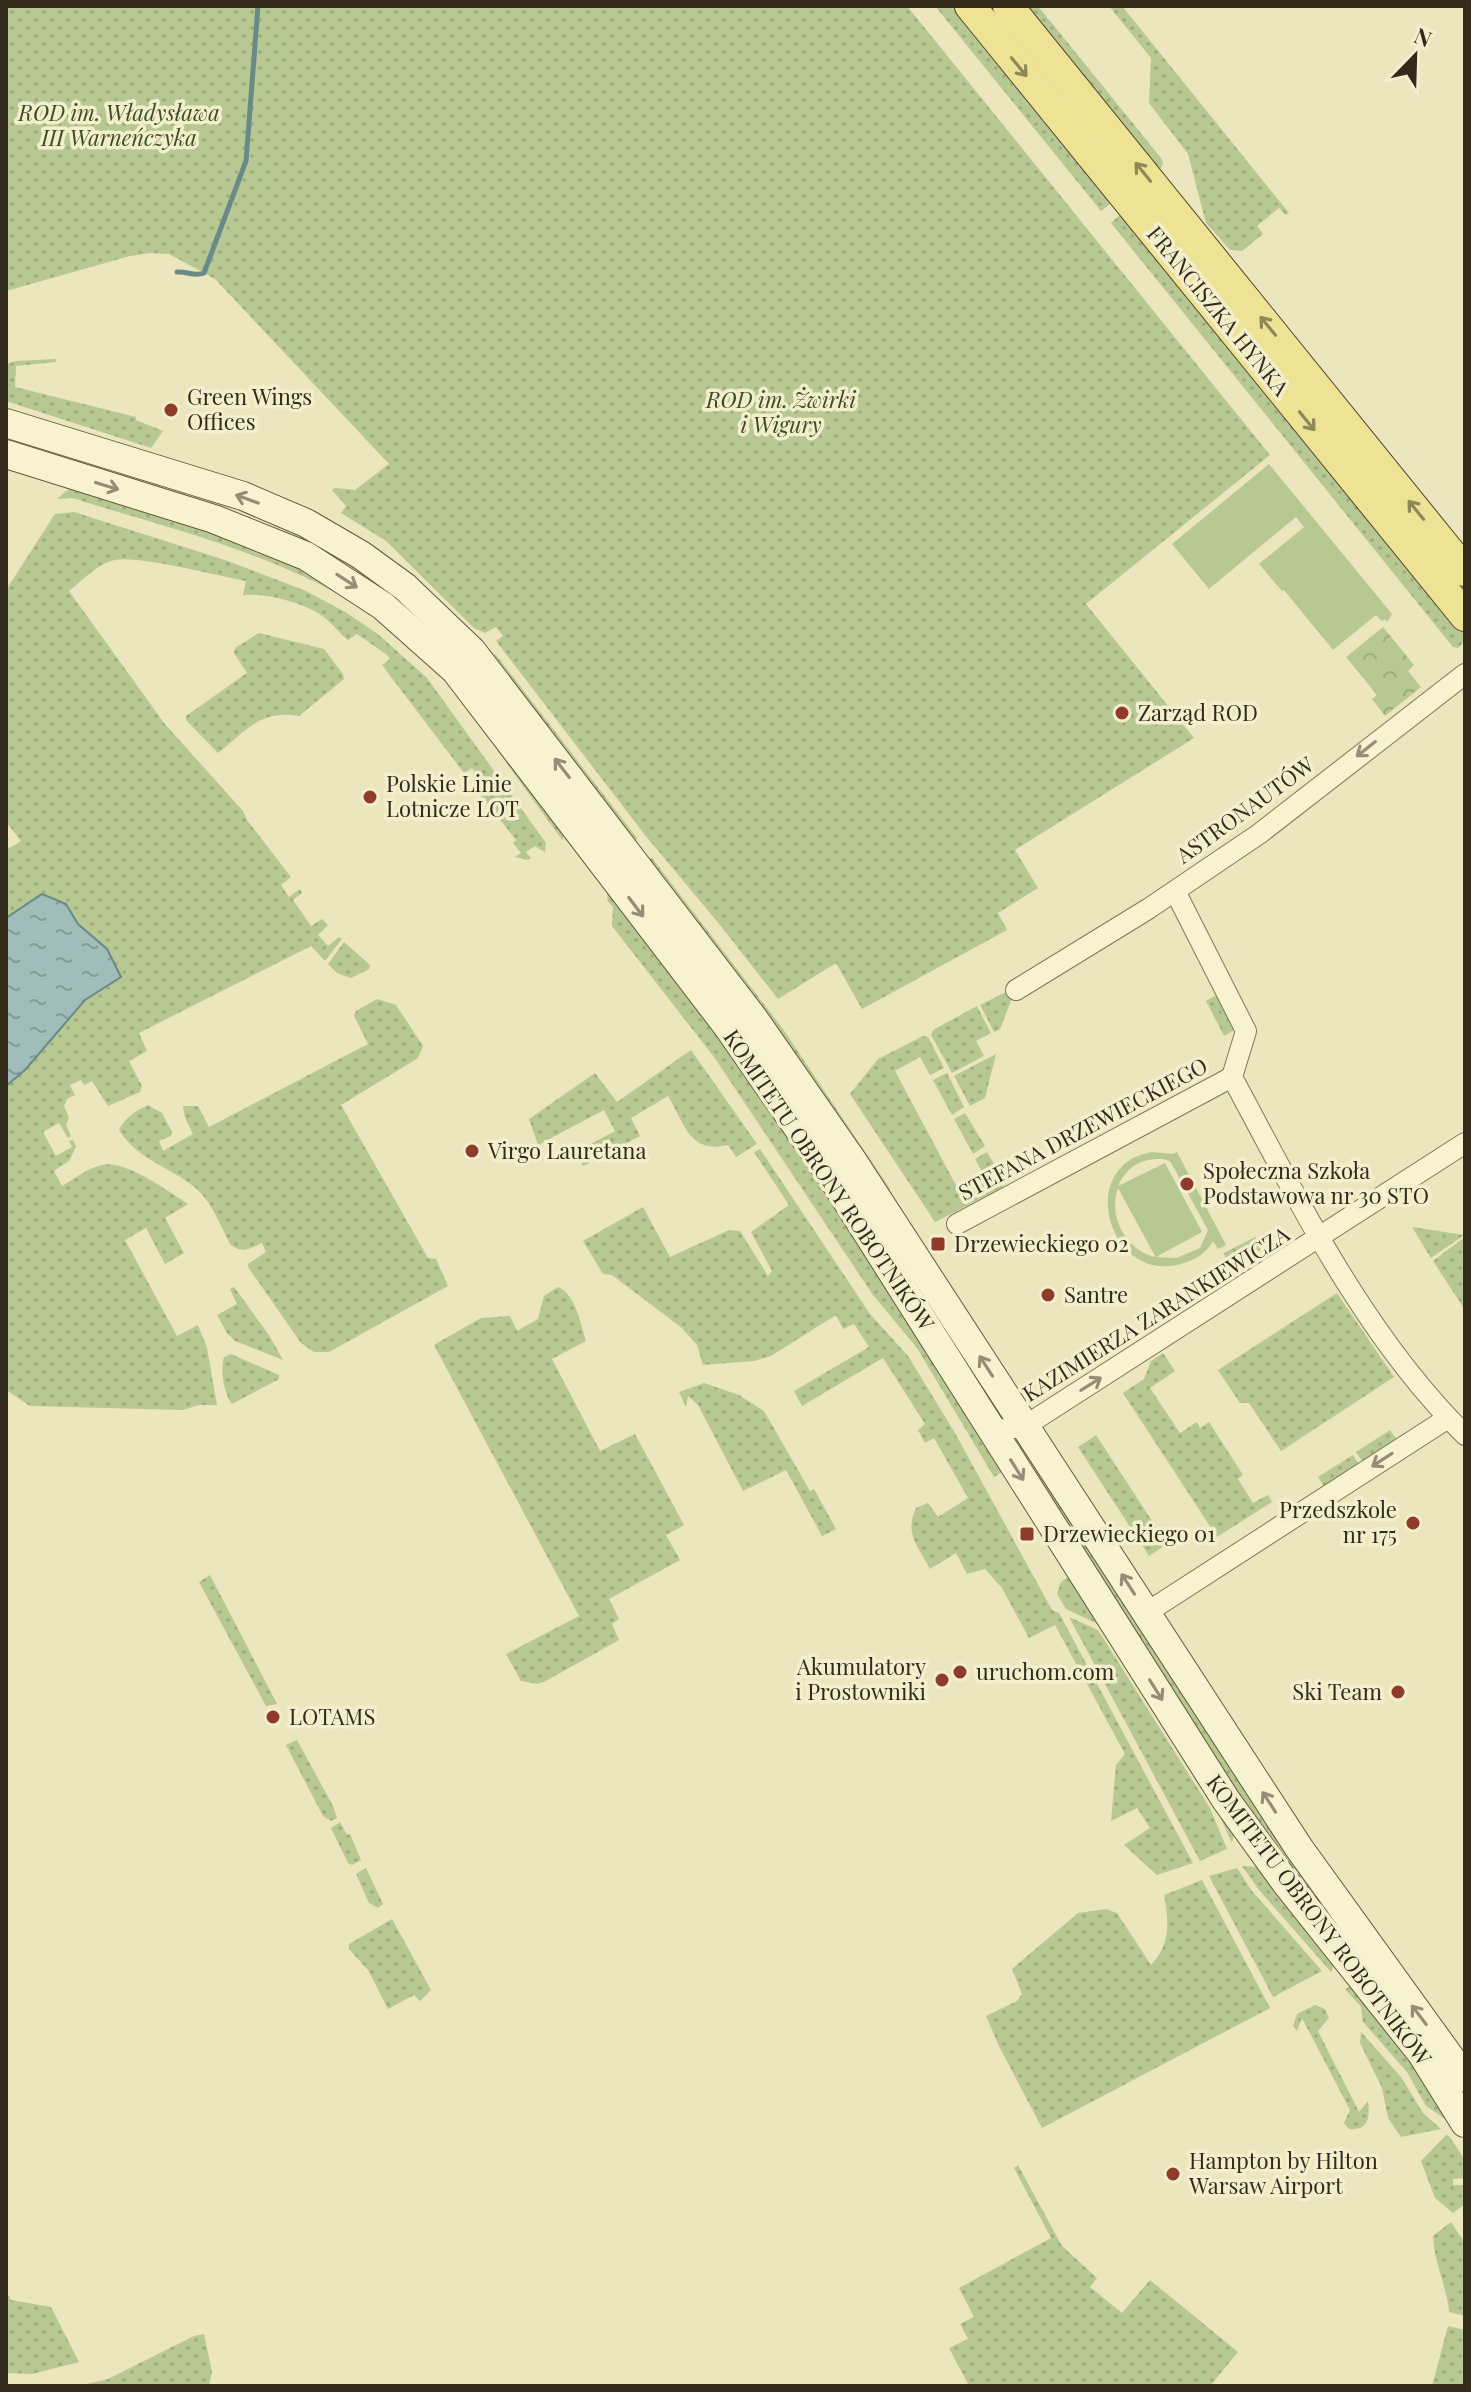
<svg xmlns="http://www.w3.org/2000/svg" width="1471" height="2392" viewBox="0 0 1471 2392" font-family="'Playfair Display',serif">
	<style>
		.grass { fill: url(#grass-dots) }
		.park { fill: url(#park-crowns) }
		.pitch { fill: #b8c892; fill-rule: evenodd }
		.water { fill: url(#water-ripples); stroke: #698a87; stroke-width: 2 }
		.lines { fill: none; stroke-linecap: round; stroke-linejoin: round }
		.stream { stroke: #698a87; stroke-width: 5 }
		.street-casing { stroke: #827657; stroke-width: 22 }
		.secondary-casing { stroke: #64573b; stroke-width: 30 }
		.primary-casing { stroke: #50432c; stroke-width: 32 }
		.street { stroke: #f7f2d0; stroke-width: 20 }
		.secondary { stroke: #f7f2d0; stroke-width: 28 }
		.primary { stroke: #eee395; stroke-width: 30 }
		.oneway { stroke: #908758 }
		.oneway2 { stroke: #948e76 }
		.poi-dot { fill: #8f3b2a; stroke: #f3efcd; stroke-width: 3 }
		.labels { text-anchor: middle; stroke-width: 7; stroke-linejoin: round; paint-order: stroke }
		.park-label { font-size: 22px; font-style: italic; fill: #3b4e23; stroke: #f3efcd }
		.street-label { font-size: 22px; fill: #322b1b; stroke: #f3efcd }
		.poi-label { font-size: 22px; fill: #322b1b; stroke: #f3efcd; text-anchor: start }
	</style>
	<defs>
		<pattern id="grass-dots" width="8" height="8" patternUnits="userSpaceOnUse" patternTransform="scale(2)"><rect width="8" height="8" fill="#b8c892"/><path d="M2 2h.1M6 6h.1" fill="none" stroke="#9fac7d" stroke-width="1.8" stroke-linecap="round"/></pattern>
		<pattern id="park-crowns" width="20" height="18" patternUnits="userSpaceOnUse" patternTransform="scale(2)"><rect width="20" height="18" fill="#b8c892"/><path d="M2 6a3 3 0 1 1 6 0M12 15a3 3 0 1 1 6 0" fill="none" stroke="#9fac7d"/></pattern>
		<pattern id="water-ripples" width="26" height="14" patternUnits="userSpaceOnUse" patternTransform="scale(2)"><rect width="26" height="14" fill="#a1bdba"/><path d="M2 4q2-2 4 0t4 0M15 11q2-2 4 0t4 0" fill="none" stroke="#849a96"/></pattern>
	</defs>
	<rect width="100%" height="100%" fill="#ebe6bd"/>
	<g class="grass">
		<polygon points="6,6 907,6 1270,455 1086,604 1194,738 1015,850 1038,888 998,913 1007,930 862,1009 836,963 778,999 720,925 645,835 496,641 503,636 496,627 485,633 474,628 386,541 341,513 346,506 332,490 335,488 355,490 389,464 215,279 169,254 150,253 130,256 6,291"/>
		<polygon points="935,6 956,6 1114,201 1101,211"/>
		<polygon points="1023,6 1038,6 1161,158 1163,163 1161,168 1154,169"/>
		<polygon points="1109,6 1122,6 1289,213 1286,215 1279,208 1257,226 1263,234 1242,251 1230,250 1206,223 1188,154 1149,103 1151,58"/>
		<polygon points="1123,212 1465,635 1465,641 1458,648 1453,647 1111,223"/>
		<polygon points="56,359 56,362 16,366 15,387 136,417 136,420 163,431 151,448 6,401 6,364 16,361"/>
		<path d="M77,487C112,494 147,509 181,520C214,531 247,541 279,555C410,612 479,715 562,825L563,841C538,807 513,772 488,737C472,714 457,689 437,669C341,568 200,538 72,498L57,499L66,491Z"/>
		<path d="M74,512L225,560L306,591L347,613L379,635L427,678L546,843L545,852L535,846L526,852L531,858L528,860L515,857L521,853L513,843L516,840L480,794L487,788L472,768L464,773L382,665L390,659L387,655L357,634L348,640C340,634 333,624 325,618C306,603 266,593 243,595L246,581C218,576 139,555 115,560C98,563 82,581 69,591L164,723L243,811L247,820L291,877L281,885L289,897L300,889L302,893L293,900L311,926L322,919L328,925L318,935L328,946L339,937L342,939L325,961L311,946L139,1033L147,1051L129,1061L142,1086L140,1092L108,1106L92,1081L84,1085L81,1080L70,1085L75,1095L67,1099L64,1106L69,1118L66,1125L71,1136L68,1138L59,1123L43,1132L56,1156L72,1147L69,1141L73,1140L76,1146L70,1160L54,1171L62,1186C74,1179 88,1168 102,1165C125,1159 169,1192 188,1204L165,1218L184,1253L165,1264L146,1228L125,1240L177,1336L198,1325L207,1348L217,1405H199L183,1410L30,1406L6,1390V850L21,841L6,822V590L55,514Z"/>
		<path d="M259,633L324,649L343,674L344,679L299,716C260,709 246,731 218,753L186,720V716L247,673L234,653L235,648Z"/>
		<polygon points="488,651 497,656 637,838 635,843"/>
		<polygon points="643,858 652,858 783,1029 890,1189 889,1195"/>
		<polygon points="608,888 754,1079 1005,1470 994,1477 917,1348 873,1295 714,1057 612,926 613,907 607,900"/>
		<polygon points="344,942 370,965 369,969 351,978 337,973 328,964"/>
		<polygon points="1008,991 1012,998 1000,1029 994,1032 980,1005"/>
		<polygon points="1216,995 1234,1030 1224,1036 1206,1001"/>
		<path d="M377,999L396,1005L423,1046L418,1058L341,1105L428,1258L436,1259L448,1286L329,1352H314L301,1343L248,1267V1264L266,1252L262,1243C249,1249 242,1254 230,1244C221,1226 212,1204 198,1190C172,1167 138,1161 119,1130C125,1117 136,1111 148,1105L162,1113L172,1132L171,1136L159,1141L163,1151L193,1134L185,1118L183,1106H198L209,1127L368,1044L354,1016L356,1011Z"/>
		<polygon points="977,1006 991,1033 976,1041 984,1056 952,1073 931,1035 933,1030"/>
		<polygon points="923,1036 928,1037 944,1068 930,1075 920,1057 895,1071 959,1191 985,1177 975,1159 987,1152 1002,1177 1000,1180 1003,1187 935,1222 850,1094 878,1059"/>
		<path d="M691,1050L757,1144L736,1157L728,1145C689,1154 685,1124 668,1096L631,1118L640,1136L583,1166L576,1152L615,1131L604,1110L538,1145L529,1119L595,1073L617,1102Z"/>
		<polygon points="996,1054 985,1098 970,1106 954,1076"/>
		<polygon points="947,1073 964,1107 952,1115 933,1080"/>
		<polygon points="965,1113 985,1146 973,1154 954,1119"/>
		<path d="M760,1149L870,1314L908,1356L955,1433L1052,1610L1059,1613L1193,1863L1157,1875L1124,1845L1150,1828L1137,1808L1111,1821L1116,1765L1125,1754L1055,1625L1029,1638L1002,1588L985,1569L967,1574L956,1553L930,1569C918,1546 904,1534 916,1508L928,1503L938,1517L968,1498L934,1438L925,1443L918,1430L925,1424L883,1358L802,1406L794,1391L869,1347L854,1324L843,1329L836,1315L771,1356L754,1361L703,1365L697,1345L682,1328L612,1275L603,1274L583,1241L643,1207L670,1257L729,1230L740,1231L768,1276L772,1271L751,1232L789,1205L754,1152Z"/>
		<polygon points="1412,1227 1464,1235 1431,1258"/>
		<polygon points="1465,1237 1465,1310 1433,1261"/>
		<polygon points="234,1287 269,1335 283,1360 235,1341 227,1333 217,1315 237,1304 230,1289"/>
		<path d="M558,1287C575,1293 581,1325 586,1341L552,1359L600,1451L635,1434L684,1525L666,1535L680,1560L609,1599L619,1619L612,1624L619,1640L544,1682L537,1684L521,1681L506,1654L579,1616L434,1345L481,1318L510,1316L517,1331L538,1319L544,1296Z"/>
		<polygon points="1337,1293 1394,1377 1281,1451 1249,1403 1240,1403 1218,1370"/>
		<polygon points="1163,1353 1175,1371 1150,1388 1180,1433 1197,1422 1200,1428 1209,1422 1243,1475 1238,1479 1253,1503 1268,1495 1272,1502 1217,1537 1123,1393 1144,1379 1151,1361"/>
		<path d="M231,1354L279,1375V1379L232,1404C224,1395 220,1370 224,1357Z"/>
		<polygon points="704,1383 739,1395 764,1411 810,1491 814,1489 836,1529 822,1536 786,1470 743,1491 698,1405 688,1396 686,1407 679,1392"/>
		<polygon points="1390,1430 1397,1440 1363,1462 1356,1452"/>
		<polygon points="1096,1435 1167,1544 1149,1556 1078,1447"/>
		<polygon points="1353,1455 1359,1464 1324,1486 1318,1477"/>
		<polygon points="1042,1468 1353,1946 1257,1827 1031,1475"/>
		<polygon points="210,1575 277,1704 266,1706 199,1582"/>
		<polygon points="1068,1577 1083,1595 1234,1834 1232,1843 1211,1798 1102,1626 1066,1609 1057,1594 1061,1582"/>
		<polygon points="1069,1617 1098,1630 1210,1808 1227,1849 1200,1861"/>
		<polygon points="297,1740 333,1806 337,1818 331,1821 323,1816 286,1745"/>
		<polygon points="340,1822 347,1835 350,1834 361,1860 352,1865 348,1863 331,1828"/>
		<polygon points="1242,1866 1259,1867 1334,1965 1331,1972 1259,1890"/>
		<polygon points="366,1868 383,1904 378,1908 369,1903 356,1874"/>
		<polygon points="1237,1868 1252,1891 1322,1971 1273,1997 1209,1876"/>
		<path d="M1202,1880L1270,2008L1042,2128L999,2046L986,2016L1017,2001L1022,1994L1012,1969L1078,1913L1106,1909L1117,1913L1151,1965C1171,1944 1169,1921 1164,1895Z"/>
		<polygon points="392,1919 431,1990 420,2001 414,1995 388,2009 368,1970 349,1949 349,1944"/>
		<polygon points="1352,1986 1380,2015 1448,2121 1426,2106 1407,2072 1363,2022 1361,2007 1345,1989"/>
		<path d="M1315,2005L1325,2009L1329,2018L1318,2031L1359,2112L1368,2101C1370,2117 1369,2131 1349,2129L1344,2123L1350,2110L1302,2018L1297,2031L1293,2026L1297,2014Z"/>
		<polygon points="1361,2032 1401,2077 1423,2113 1441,2129 1401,2137 1388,2118 1382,2088 1360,2043"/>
		<polygon points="1446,2135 1449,2136 1465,2160 1465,2178 1453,2179 1453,2185 1465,2185 1465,2204 1453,2213 1435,2198 1421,2161"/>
		<polygon points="1018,2165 1062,2246 1097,2278 1090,2287 1122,2313 1150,2280 1238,2352 1210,2386 969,2386 949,2348 968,2339 960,2324 974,2317 959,2288 1051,2238 1014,2168"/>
		<path d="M1451,2222L1465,2243V2316L1449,2312C1447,2286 1434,2263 1433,2236Z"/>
		<polygon points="6,2291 11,2300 51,2307 79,2362 32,2374 6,2373"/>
		<polygon points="1448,2326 1465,2330 1463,2386 1432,2386"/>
		<polygon points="204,2334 212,2372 209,2386 78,2386 108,2379 194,2336"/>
	</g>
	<g class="park">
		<polygon points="1383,627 1414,665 1408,671 1421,687 1385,716 1372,699 1377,695 1346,657"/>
		<polygon points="1255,1237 1262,1249 1229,1270 1224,1253"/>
	</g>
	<g class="pitch">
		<polygon points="1269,464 1392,614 1387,622 1385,619 1382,621 1376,615 1333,650 1284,590 1282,591 1259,564 1304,527 1296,517 1209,589 1172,544"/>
		<path d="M1152,1152L1173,1154L1177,1152L1226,1245L1218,1249L1213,1241C1207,1252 1197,1259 1184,1263C1110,1288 1073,1165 1152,1152ZM1163,1159L1170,1161L1208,1230L1200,1248L1176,1258L1156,1257L1202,1232L1165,1163L1118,1186C1127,1166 1142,1158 1163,1159ZM1118,1188L1155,1256L1154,1257C1125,1249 1108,1216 1118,1188Z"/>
	</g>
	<polygon class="water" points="42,894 66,904 78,924 107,949 121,977 85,1000 25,1070 6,1086 6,918"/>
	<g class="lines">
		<path class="stream" d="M177,272C187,271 195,277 204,273L246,161L258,6"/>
		<g class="street-casing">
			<g id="street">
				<path d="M1175,891L1246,1031L1232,1077C1299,1202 1364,1335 1465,1435"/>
				<polyline points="1016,990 1148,909 1259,834 1465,674"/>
				<polyline points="957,1224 1232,1077"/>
				<polyline points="989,1426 1004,1430 1025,1426 1465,1143"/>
				<polyline points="1146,1613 1448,1418"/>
			</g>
		</g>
		<g class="secondary-casing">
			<g id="secondary">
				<polyline points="6,423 243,496 306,523 361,555 405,587 472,651 754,1019 852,1160 1299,1848 1465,2078"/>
				<polyline points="6,454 214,519 306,556 383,606 455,670 728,1027 830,1174 1226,1800 1286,1883 1422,2054 1465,2123"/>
			</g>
		</g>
		<g class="primary-casing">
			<g id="primary">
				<polyline points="970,6 1465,616"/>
				<polyline points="1008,6 1465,571"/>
			</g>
		</g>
		<use href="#street" class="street"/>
		<use href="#secondary" class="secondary"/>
		<use href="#primary" class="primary"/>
	</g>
	<defs><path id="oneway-shaft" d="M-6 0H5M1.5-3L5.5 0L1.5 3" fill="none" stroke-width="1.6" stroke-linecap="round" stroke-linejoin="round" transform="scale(2)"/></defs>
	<g class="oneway">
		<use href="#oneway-shaft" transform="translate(1019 67) rotate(51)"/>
		<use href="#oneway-shaft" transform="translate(1143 172) rotate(-129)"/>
		<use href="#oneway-shaft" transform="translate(1268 326) rotate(-129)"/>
		<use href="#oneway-shaft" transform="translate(1307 421) rotate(51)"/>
		<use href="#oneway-shaft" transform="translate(1416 510) rotate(-129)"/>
	</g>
	<g class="oneway2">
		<use href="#oneway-shaft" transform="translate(107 486) rotate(17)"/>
		<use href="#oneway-shaft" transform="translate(247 499) rotate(-160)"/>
		<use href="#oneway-shaft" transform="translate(347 581) rotate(33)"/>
		<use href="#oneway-shaft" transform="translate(1366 749) rotate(142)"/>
		<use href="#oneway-shaft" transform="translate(562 768) rotate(-128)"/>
		<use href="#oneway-shaft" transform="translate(636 907) rotate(53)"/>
		<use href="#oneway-shaft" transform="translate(986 1366) rotate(-123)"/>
		<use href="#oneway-shaft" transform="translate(1091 1384) rotate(-32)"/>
		<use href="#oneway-shaft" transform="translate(1382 1460) rotate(147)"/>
		<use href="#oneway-shaft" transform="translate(1017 1470) rotate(58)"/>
		<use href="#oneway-shaft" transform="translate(1128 1584) rotate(-123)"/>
		<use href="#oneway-shaft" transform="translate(1156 1690) rotate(58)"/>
		<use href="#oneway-shaft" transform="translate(1269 1802) rotate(-123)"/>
		<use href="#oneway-shaft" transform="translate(1419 2015) rotate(-127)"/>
	</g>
	<g class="poi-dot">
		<circle cx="171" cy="410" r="8"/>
		<circle cx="1122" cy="713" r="8"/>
		<circle cx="370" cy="797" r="8"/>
		<circle cx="472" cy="1151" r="8"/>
		<circle cx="1187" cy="1184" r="8"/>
		<rect x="930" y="1236" width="16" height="16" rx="4"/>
		<circle cx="1048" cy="1295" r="8"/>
		<circle cx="1413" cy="1523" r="8"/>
		<rect x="1019" y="1526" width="16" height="16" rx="4"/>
		<circle cx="960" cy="1672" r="8"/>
		<circle cx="942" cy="1680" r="8"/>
		<circle cx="1398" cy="1692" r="8"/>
		<circle cx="273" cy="1717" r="8"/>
		<circle cx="1173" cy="2174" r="8"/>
	</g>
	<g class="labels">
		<g class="park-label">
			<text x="119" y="121">ROD im. Władysława<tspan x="119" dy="25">III Warneńczyka</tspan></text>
			<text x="781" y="408">ROD im. Żwirki<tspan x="781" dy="25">i Wigury</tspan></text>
		</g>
		<g class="street-label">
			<text transform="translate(1218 311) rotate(51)" y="8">FRANCISZKA HYNKA</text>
			<text transform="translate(1245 810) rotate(-36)" y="8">ASTRONAUTÓW</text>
			<text transform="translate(1083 1129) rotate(-28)" y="8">STEFANA DRZEWIECKIEGO</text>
			<text transform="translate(829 1180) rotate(56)" y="8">KOMITETU OBRONY ROBOTNIKÓW</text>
			<text transform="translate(1156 1314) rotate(-32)" y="8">KAZIMIERZA ZARANKIEWICZA</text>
			<text transform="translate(1319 1920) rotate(53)" y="8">KOMITETU OBRONY ROBOTNIKÓW</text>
		</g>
		<g class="poi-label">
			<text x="187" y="405">Green Wings<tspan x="187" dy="25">Offices</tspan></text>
			<text x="1138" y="721">Zarząd ROD</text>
			<text x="386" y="792">Polskie Linie<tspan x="386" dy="25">Lotnicze LOT</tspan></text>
			<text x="488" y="1159">Virgo Lauretana</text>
			<text x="1203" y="1179">Społeczna Szkoła<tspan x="1203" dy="25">Podstawowa nr 30 STO</tspan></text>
			<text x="954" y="1252">Drzewieckiego 02</text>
			<text x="1064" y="1303">Santre</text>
			<text x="1397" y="1518" text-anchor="end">Przedszkole<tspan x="1397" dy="25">nr 175</tspan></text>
			<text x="1043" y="1542">Drzewieckiego 01</text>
			<text x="926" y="1675" text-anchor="end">Akumulatory<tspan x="926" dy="25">i Prostowniki</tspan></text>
			<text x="976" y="1680">uruchom.com</text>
			<text x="1382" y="1700" text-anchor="end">Ski Team</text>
			<text x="289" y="1725">LOTAMS</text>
			<text x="1189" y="2169">Hampton by Hilton<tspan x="1189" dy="25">Warsaw Airport</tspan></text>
		</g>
	</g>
	<rect width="1471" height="2392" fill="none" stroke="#322b1b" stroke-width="16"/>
	<g transform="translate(1415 56) rotate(23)" stroke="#f3efcd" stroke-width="6" paint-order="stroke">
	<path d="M0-6L14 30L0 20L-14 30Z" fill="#322b1b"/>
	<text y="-12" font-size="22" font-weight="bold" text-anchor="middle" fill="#322b1b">N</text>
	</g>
</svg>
